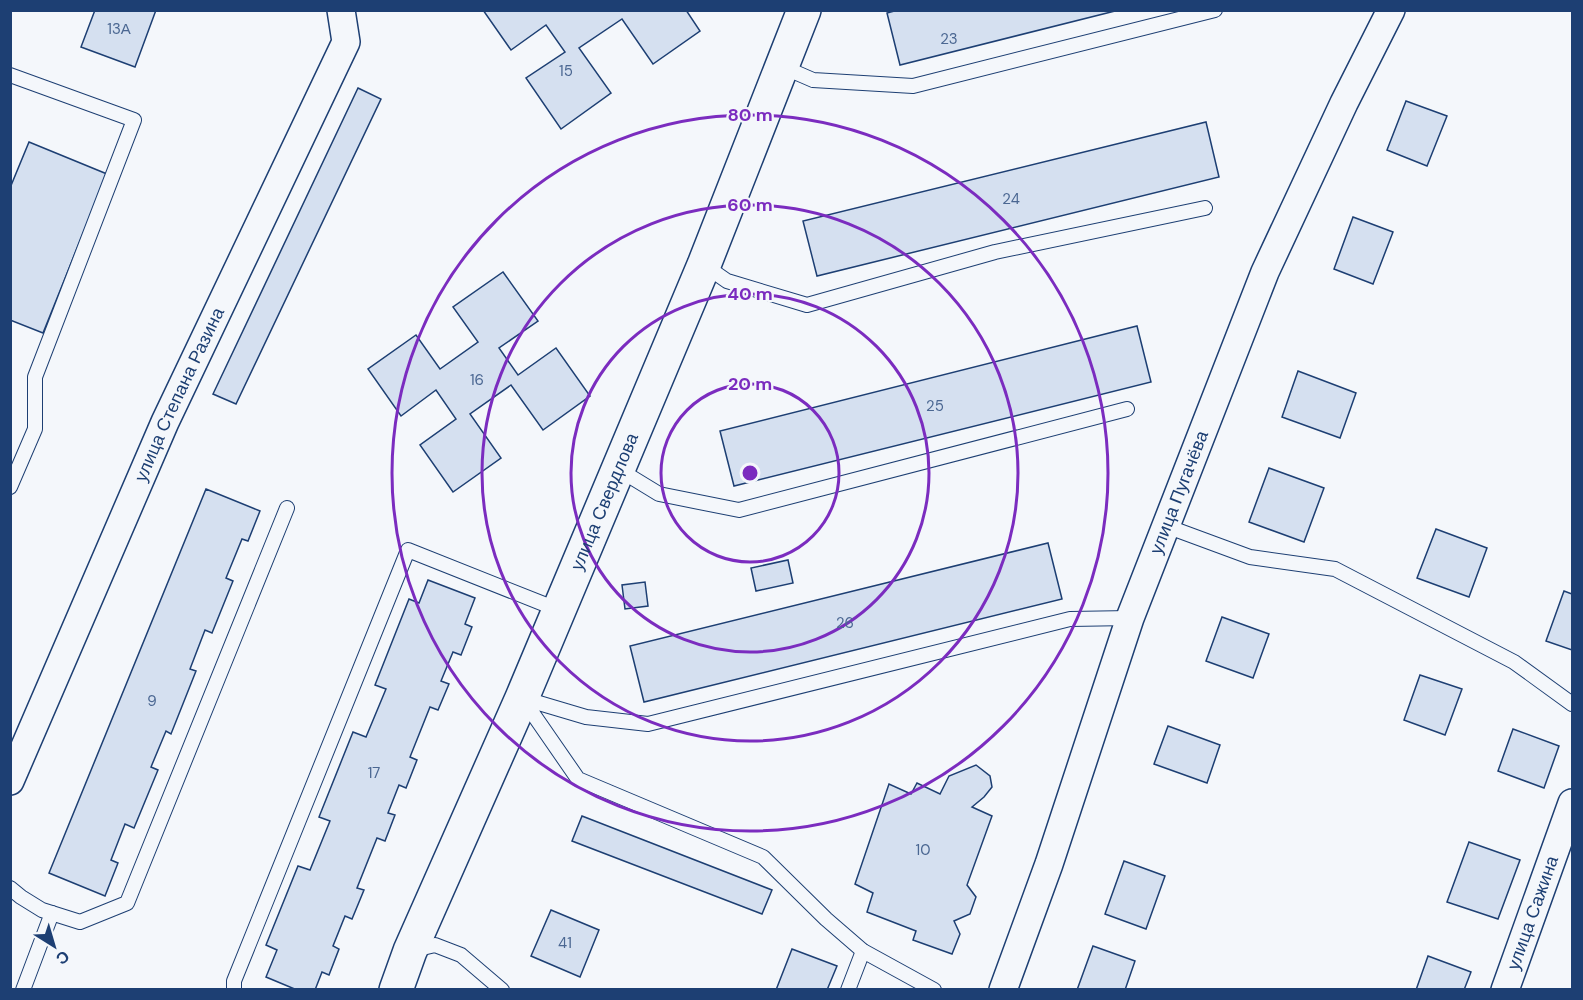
<svg xmlns="http://www.w3.org/2000/svg" width="1583" height="1000" viewBox="0 0 1583 1000" font-family="'DM Sans',sans-serif">
	<style>
		.building { fill: #d5e0f0; stroke: #1d3f73; stroke-width: 1.5 }
		.lines { fill: none; stroke-linecap: round; stroke-linejoin: round }
		.service-casing { stroke: #1d3f73; stroke-width: 16 }
		.minor-casing { stroke: #1d3f73; stroke-width: 30 }
		.tertiary-casing { stroke: #1d3f73; stroke-width: 36 }
		.service { stroke: #f4f7fb; stroke-width: 14 }
		.minor { stroke: #f4f7fb; stroke-width: 27 }
		.tertiary { stroke: #f4f7fb; stroke-width: 33 }
		.ring { fill: none; stroke: #7b2cbf; stroke-width: 3 }
		.labels { text-anchor: middle; stroke-width: 4.5; stroke-linejoin: round; paint-order: stroke }
		.number-label { font-size: 15px; fill: #4b6792 }
		.street-label { font-size: 18px; fill: #1d3f73; stroke: #f4f7fb }
		.centre { fill: #7b2cbf; stroke: #f4f7fb; stroke-width: 3 }
		.ring-label { font-size: 18px; text-anchor: middle; font-weight: bold; fill: #7b2cbf; stroke: #f4f7fb; stroke-width: 4.5; stroke-linejoin: round; paint-order: stroke }
	</style>
	<rect width="100%" height="100%" fill="#f4f7fb"/>
	<g class="building">
		<polygon points="95,10 156,10 135,67 81,47"/>
		<polygon points="483,10 686,10 700,31 653,64 622,19 579,48 611,93 561,129 526,78 565,52 546,25 511,50"/>
		<polygon points="898,10 1119,10 900,65 887,13"/>
		<polygon points="358,88 381,99 236,404 213,394"/>
		<polygon points="1406,101 1447,116 1427,166 1387,150"/>
		<polygon points="1206,122 1219,177 817,276 803,221"/>
		<polygon points="29,142 107,174 43,333 10,320 10,188"/>
		<polygon points="1353,217 1393,232 1373,284 1334,269"/>
		<polygon points="503,272 538,321 499,348 518,375 556,348 590,396 543,430 511,385 470,414 501,458 453,492 420,445 456,419 436,390 401,416 368,369 416,335 440,369 478,342 453,307"/>
		<polygon points="1137,326 1151,382 734,486 720,431"/>
		<polygon points="1298,371 1356,393 1340,438 1282,417"/>
		<polygon points="1269,468 1324,488 1304,542 1249,522"/>
		<polygon points="206,489 260,511 248,541 242,539 226,578 233,581 212,633 205,630 190,669 196,671 171,734 166,731 151,767 158,770 134,828 125,824 111,860 118,863 105,896 49,873"/>
		<polygon points="1436,529 1487,548 1469,597 1417,578"/>
		<polygon points="1048,543 1062,599 644,702 630,646"/>
		<polygon points="788,560 793,583 756,591 751,568"/>
		<polygon points="428,580 475,598 465,624 472,627 461,655 453,652 441,681 449,684 438,710 430,707 410,757 417,760 406,788 399,785 388,813 395,815 385,841 377,838 357,888 364,890 352,919 345,916 333,946 339,949 329,975 322,972 315,990 297,990 266,977 277,950 266,945 298,866 310,870 330,821 319,817 353,732 366,737 386,689 375,685 409,599 419,603"/>
		<polygon points="645,582 648,606 625,609 622,585"/>
		<polygon points="1564,591 1572,594 1572,650 1546,641"/>
		<polygon points="1222,617 1269,634 1253,678 1206,661"/>
		<polygon points="1420,675 1462,689 1445,735 1404,720"/>
		<polygon points="1168,726 1220,745 1207,783 1154,764"/>
		<polygon points="1513,729 1559,746 1544,788 1498,771"/>
		<polygon points="976,765 990,776 992,787 984,797 972,807 992,816 967,885 976,897 970,914 954,921 960,934 952,954 913,940 916,931 867,912 873,893 855,884 889,784 911,794 917,783 940,794 949,776"/>
		<polygon points="582,816 772,890 762,914 572,841"/>
		<polygon points="1469,842 1520,860 1498,919 1447,902"/>
		<polygon points="1124,861 1165,876 1146,929 1105,914"/>
		<polygon points="551,910 599,930 580,977 531,956"/>
		<polygon points="1093,946 1135,961 1125,990 1077,990"/>
		<polygon points="792,949 837,966 827,990 776,990"/>
		<polygon points="1428,956 1471,972 1464,990 1416,990"/>
	</g>
	<g class="lines">
		<g class="service-casing">
			<g id="service">
				<polyline points="783,67 813,80 913,86 1215,10"/>
				<polyline points="10,75 134,120 35,377 35,429 10,487"/>
				<polyline points="704,265 727,281 807,305 995,252 1205,208"/>
				<polyline points="618,469 659,494 739,510 1127,409"/>
				<polyline points="1166,526 1250,557 1335,569 1514,662 1572,704"/>
				<polyline points="10,888 21,897 42,910 80,922 127,903 287,508"/>
				<polyline points="414,950 435,945 461,955 502,990"/>
				<polyline points="23,990 52,913"/>
				<polyline points="234,990 234,981 408,550 559,610"/>
				<polyline points="848,990 863,951"/>
				<polyline points="934,990 863,951 826,919 763,857 578,779 522,698 586,717 648,724 1070,619 1130,618"/>
			</g>
		</g>
		<g class="minor-casing">
			<g id="minor">
				<path id="s1" d="M10,781L165,422L346,42L341,10"/>
				<path id="s2" d="M1003,990L1049,864L1130,618L1265,272L1344,103L1391,10"/>
				<path id="s3" d="M1505,990L1572,803"/>
			</g>
		</g>
		<g class="tertiary-casing">
			<g id="tertiary">
				<path id="s4" d="M396,990L410,951L522,698L704,265L804,10"/>
			</g>
		</g>
		<use href="#service" class="service"/>
		<use href="#minor" class="minor"/>
		<use href="#tertiary" class="tertiary"/>
	</g>
	<g class="ring">
		<circle cx="750" cy="473" r="89"/>
		<circle cx="750" cy="473" r="179"/>
		<circle cx="750" cy="473" r="268"/>
		<circle cx="750" cy="473" r="358"/>
	</g>
	<g class="labels">
		<g class="number-label">
			<text x="119" y="34">13А</text>
			<text x="949" y="44">23</text>
			<text x="566" y="76">15</text>
			<text x="1011" y="204">24</text>
			<text x="477" y="385">16</text>
			<text x="935" y="411">25</text>
			<text x="845" y="628">26</text>
			<text x="152" y="706">9</text>
			<text x="374" y="778">17</text>
			<text x="923" y="855">10</text>
			<text x="565" y="948">41</text>
		</g>
		<g class="street-label">
			<text dy="6" stroke="none"><textPath href="#s1" startOffset="422">улица Степана Разина</textPath></text>
			<text dy="6" stroke="none"><textPath href="#s2" startOffset="528">улица Пугачёва</textPath></text>
			<text dy="6" stroke="none"><textPath href="#s4" startOffset="531">улица Свердлова</textPath></text>
			<text dy="6" stroke="none"><textPath href="#s3" startOffset="82">улица Сажина</textPath></text>
		</g>
	</g>
	<circle cx="750" cy="473" r="9" class="centre"/>
	<g class="ring-label">
		<text x="750" y="121">80 m</text>
		<text x="750" y="211">60 m</text>
		<text x="750" y="300">40 m</text>
		<text x="750" y="390">20 m</text>
	</g>
	<rect width="1583" height="1000" fill="none" stroke="#1d3f73" stroke-width="24"/>
	<g transform="translate(54 946) rotate(143)" stroke="#f4f7fb" stroke-width="4.5" paint-order="stroke">
	<path d="M0-4.5L10 22L0 15L-10 22Z" fill="#1d3f73"/>
	<text y="-9" font-size="16" font-weight="bold" text-anchor="middle" fill="#1d3f73">С</text>
	</g>
</svg>
